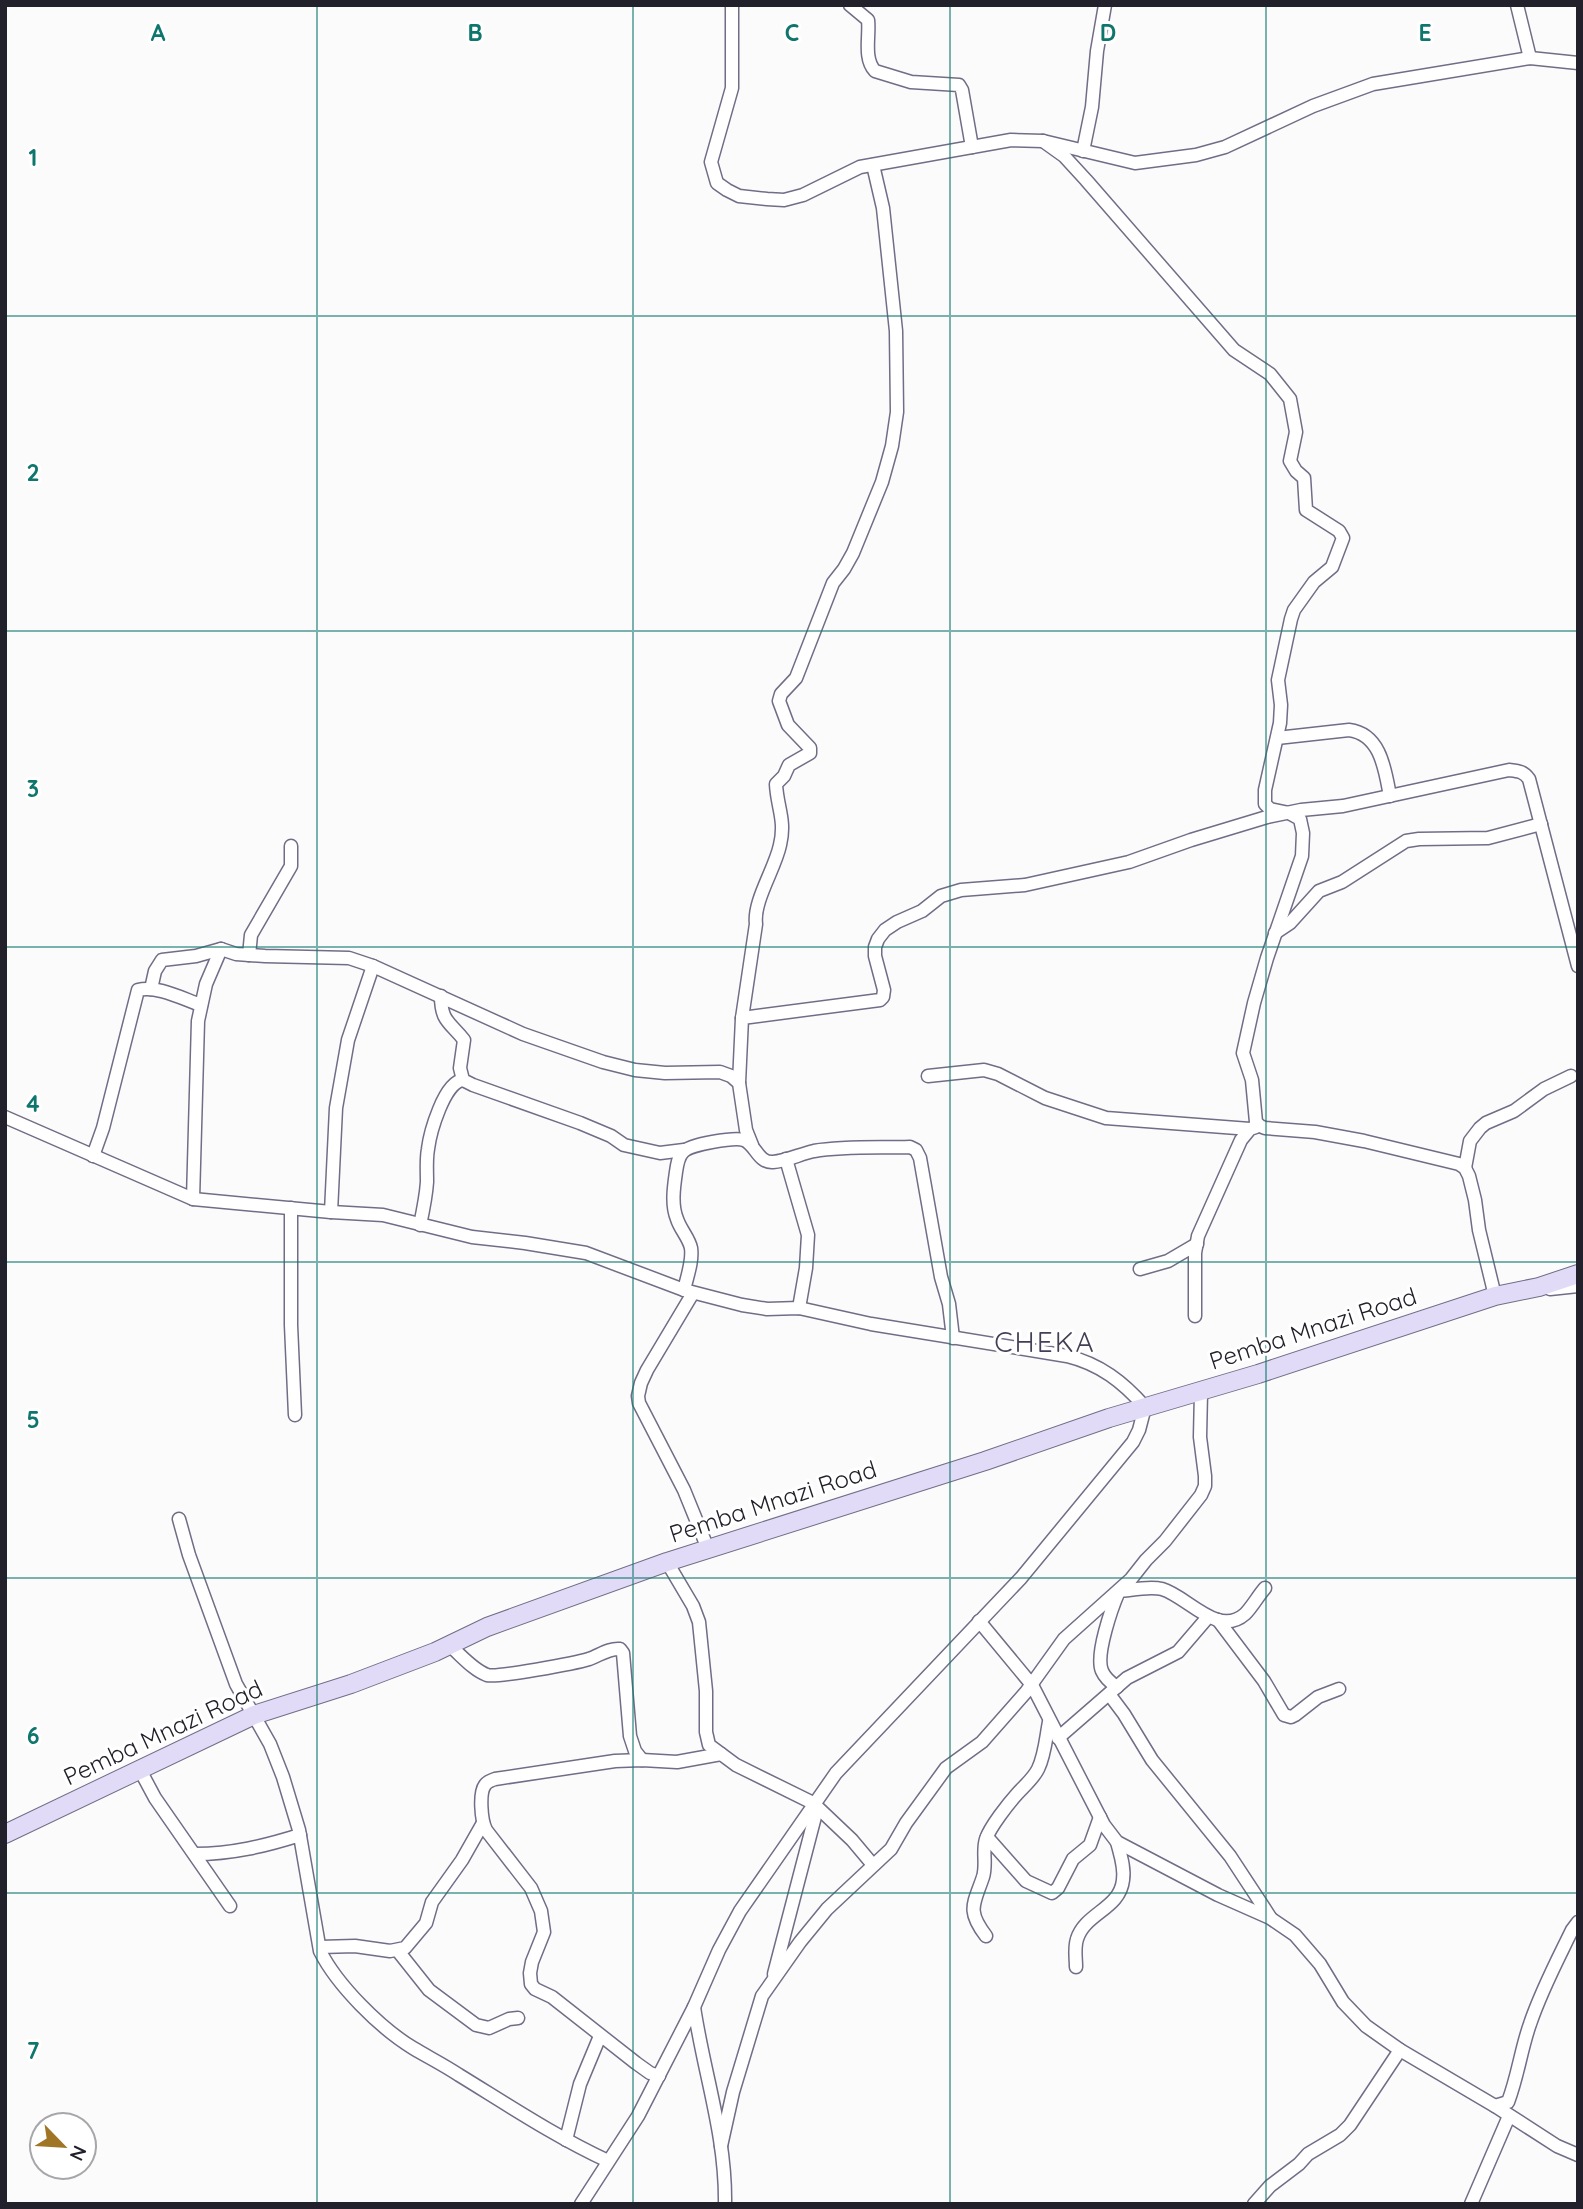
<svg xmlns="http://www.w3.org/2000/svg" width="1583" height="2209" viewBox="0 0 1583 2209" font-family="Quicksand,sans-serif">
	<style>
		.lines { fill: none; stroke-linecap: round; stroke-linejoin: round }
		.street-casing { stroke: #716d86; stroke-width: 15 }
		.secondary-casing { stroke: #716d86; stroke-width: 20 }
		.street { stroke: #fff; stroke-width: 12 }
		.secondary { stroke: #e1dbf8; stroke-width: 18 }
		.grid { fill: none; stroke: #0f766e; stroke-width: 2; stroke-opacity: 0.55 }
		.labels { text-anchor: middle; stroke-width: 6; stroke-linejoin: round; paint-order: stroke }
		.street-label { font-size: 24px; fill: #22212b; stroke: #fff }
		.quarter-label { font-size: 28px; letter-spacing: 2px; fill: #433f56; stroke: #fff }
		.grid-label { font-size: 23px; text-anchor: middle; font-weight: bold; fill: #0f766e; stroke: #fff; stroke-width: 6; stroke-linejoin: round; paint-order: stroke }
	</style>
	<rect width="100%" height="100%" fill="#fbfbfb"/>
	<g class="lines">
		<g class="street-casing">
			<g id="street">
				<polyline points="732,5 732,88 711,162 717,183 727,190 739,196 767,199 784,200 803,195 860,167 1011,140 1043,141 1135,163 1196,155 1225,147 1313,106 1373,84 1530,58 1578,63"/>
				<path d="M850,5L868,20C870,36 863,58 875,71L911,82L959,85L962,90L972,147"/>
				<polyline points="1517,5 1530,58"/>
				<polyline points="1043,141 1064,156 1086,180 1234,350 1270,374 1290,399 1296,432 1290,461 1296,471 1304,478 1306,510 1339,531 1343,538 1332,567 1314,582 1294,610 1291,619 1278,680 1281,705 1280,723 1265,790 1265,804 1270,809 1289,813 1300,819 1303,833 1302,856 1267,958 1254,1003 1243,1053 1252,1080 1256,1122 1260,1126 1265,1128 1315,1132 1364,1141 1459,1164 1465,1168 1469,1176 1475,1200 1479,1230 1495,1296"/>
				<polyline points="1083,151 1092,107 1097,51 1105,5"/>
				<path d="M1277,738L1349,730C1381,734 1385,770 1390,796"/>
				<polyline points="1275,933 1290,923 1319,891 1342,882 1406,841 1419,839 1488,838 1541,824"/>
				<polyline points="249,955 251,935 291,866 291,846"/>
				<polyline points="151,989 155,971 162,960 196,956 221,949 236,954 265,956 349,958 373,966 523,1034 603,1062 635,1070 665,1073 720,1072 731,1076 739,1083 746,1130 752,1145"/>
				<path d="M441,996C441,1022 450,1022 464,1040L460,1068L463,1080L473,1085L580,1123L611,1136L624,1145L660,1153L684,1150"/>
				<path d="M742,1018L756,924C753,901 775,869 780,845C786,820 777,807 776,784L784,776L789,765L810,753V748L788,725L779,701L781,694L796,678L833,583L844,569L853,553L882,482L892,446L897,412L896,331L883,208L873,165"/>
				<polyline points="928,1076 984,1070 998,1074 1045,1098 1106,1118 1250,1129"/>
				<path d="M739,1083L742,1018L880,1000L883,997L884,990L875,956V947L878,939L885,930L897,922L922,911L941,896L961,890L1025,885L1129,862L1191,840L1267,817L1301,810L1343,806L1509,770C1518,771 1523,771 1529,779L1578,966"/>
				<path d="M5,1117L193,1199L331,1212L383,1215L472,1237L525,1243L586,1253L684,1290L742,1305L767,1309L799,1308L871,1324L1067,1356C1100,1364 1123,1382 1145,1407L1139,1430L1133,1442L1021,1578L836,1773L740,1911L719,1950L694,2007L638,2116L581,2204"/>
				<path d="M93,1156L103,1128L138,990C157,985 183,999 201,1005"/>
				<polyline points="786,1159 808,1235 806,1268 799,1308"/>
				<polyline points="1465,1168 1470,1141 1480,1128 1486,1123 1514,1111 1544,1089 1571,1076"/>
				<polyline points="193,1199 198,1021 206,984 221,949"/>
				<polyline points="291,1208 291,1325 295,1415"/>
				<polyline points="331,1212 336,1108 348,1040 373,966"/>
				<path d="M420,1225C423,1211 426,1197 427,1182C427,1171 426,1160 428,1149C430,1133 444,1082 463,1080"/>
				<polyline points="1140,1269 1168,1261 1197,1244"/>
				<polyline points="1550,1289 1578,1286"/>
				<path d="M684,1290C687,1277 693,1261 691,1248C689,1238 680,1229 677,1219C671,1205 674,1186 676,1172C677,1165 678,1157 683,1152C690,1144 735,1137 744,1140C756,1145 758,1163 773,1162C787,1161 800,1154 814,1151C845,1146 879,1148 910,1147L916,1150L920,1158L941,1277L949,1304L953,1338"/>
				<polyline points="693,1293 647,1370 641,1383 638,1396 639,1403 684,1490 708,1549"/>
				<polyline points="1195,1316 1195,1253 1198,1236 1241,1140 1250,1129 1256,1127"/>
				<path d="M179,1519L189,1555L236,1684L270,1744L283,1777L299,1830L320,1951C337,1985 380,2028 413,2048C428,2057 444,2065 459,2075C508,2105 556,2137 608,2161"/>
				<polyline points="667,1562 693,1606 699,1622 706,1691 706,1732 709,1745 736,1765 813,1803 852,1840 873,1865"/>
				<polyline points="1218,1620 1264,1681 1284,1715 1291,1717 1295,1715 1318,1697 1339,1689"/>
				<polyline points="979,1621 1032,1685 1104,1825 1117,1842 1218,1895 1270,1918 1295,1935 1320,1964 1343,2002 1366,2026 1400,2050 1495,2106 1557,2146 1578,2155"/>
				<path d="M449,1645C461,1655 473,1670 487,1675C497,1678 576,1663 589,1659C600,1655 609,1648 620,1649L623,1653L630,1736L635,1751L642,1760"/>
				<path d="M1117,1687C1111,1683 1105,1678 1102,1671C1095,1655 1112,1607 1119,1591C1132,1590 1149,1586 1162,1589C1187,1596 1218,1638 1245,1614C1252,1607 1258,1596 1265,1588"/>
				<polyline points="1109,1694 1124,1714 1152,1760 1230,1856 1270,1917"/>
				<polyline points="1058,1738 1127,1678 1178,1652 1208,1617"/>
				<polyline points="140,1770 155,1798 230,1906"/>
				<polyline points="987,1837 1026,1881 1052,1893 1058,1888 1073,1859 1090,1845 1100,1817"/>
				<path d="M195,1854C232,1854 265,1846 300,1835"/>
				<path d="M986,1936C966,1910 974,1904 983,1877C987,1864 982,1851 986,1839C990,1827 1008,1804 1017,1794C1024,1786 1033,1779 1038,1769C1045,1755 1046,1737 1049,1722"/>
				<polyline points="320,1947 355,1946 390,1951 405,1948 426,1923 432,1902 462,1860 483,1823"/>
				<polyline points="398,1951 429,1990 476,2025 489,2028 509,2019 518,2018"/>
				<path d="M1076,1967C1076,1958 1074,1948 1077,1939C1085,1913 1120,1909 1123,1880C1125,1867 1120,1854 1117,1842"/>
				<polyline points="774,1974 817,1809"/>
				<path d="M694,2007C704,2074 726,2135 725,2204"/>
				<path d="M659,2076L650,2073L636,2063L552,1997L535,1989L531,1984L530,1973L532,1962L544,1932L541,1911L531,1888L486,1830C481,1820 479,1793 485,1785C487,1782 492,1780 495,1779L615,1761L642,1760L677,1762L721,1754"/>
				<path d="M1495,2106L1508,2102C1518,2076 1521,2049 1530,2024C1541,1991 1557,1961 1572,1930L1578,1922"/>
				<polyline points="566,2140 580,2084 600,2036"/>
				<polyline points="721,2146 733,2092 762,1996 800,1942 827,1909 891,1849 906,1823 946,1768 982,1742 1026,1692 1064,1639 1131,1579 1146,1560 1165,1541 1201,1495 1205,1486 1205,1476 1200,1437 1201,1392"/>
				<polyline points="1254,2204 1270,2186 1299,2164 1308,2154 1340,2135 1350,2125 1400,2050"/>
				<polyline points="1471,2204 1509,2116"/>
			</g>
		</g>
		<g class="secondary-casing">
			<polyline id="secondary" points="5,1834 254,1715 351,1684 435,1652 487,1627 667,1562 985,1461 1109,1418 1258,1374 1495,1296 1539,1287 1578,1274"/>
		</g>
		<use href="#street" class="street"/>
		<use href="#secondary" class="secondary"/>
	</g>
	<path class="grid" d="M317,5V2204M633,5V2204M950,5V2204M1266,5V2204M5,316H1578M5,631H1578M5,947H1578M5,1262H1578M5,1578H1578M5,1893H1578"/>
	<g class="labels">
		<g class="street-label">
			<text transform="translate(1313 1329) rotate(-18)" y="8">Pemba Mnazi Road</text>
			<text transform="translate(773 1502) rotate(-18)" y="8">Pemba Mnazi Road</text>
			<text transform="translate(163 1733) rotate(-25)" y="8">Pemba Mnazi Road</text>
		</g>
		<g class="quarter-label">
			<text x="1045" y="1352">CHEKA</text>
		</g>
	</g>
	<g class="grid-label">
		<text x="158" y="41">A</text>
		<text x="475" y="41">B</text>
		<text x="792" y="41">C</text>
		<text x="1108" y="41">D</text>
		<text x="1425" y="41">E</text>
		<text x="33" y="166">1</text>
		<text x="33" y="481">2</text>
		<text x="33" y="797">3</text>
		<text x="33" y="1112">4</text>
		<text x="33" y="1428">5</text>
		<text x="33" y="1744">6</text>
		<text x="33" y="2059">7</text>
	</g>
	<rect width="1583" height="2209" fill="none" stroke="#22212b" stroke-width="14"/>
	<g transform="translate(63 2146) rotate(115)"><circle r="33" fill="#ffffff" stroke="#a7a6aa" stroke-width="2"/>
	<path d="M0-5L12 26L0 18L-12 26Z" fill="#a17526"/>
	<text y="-10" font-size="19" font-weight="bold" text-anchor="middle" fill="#22212b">N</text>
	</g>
</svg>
